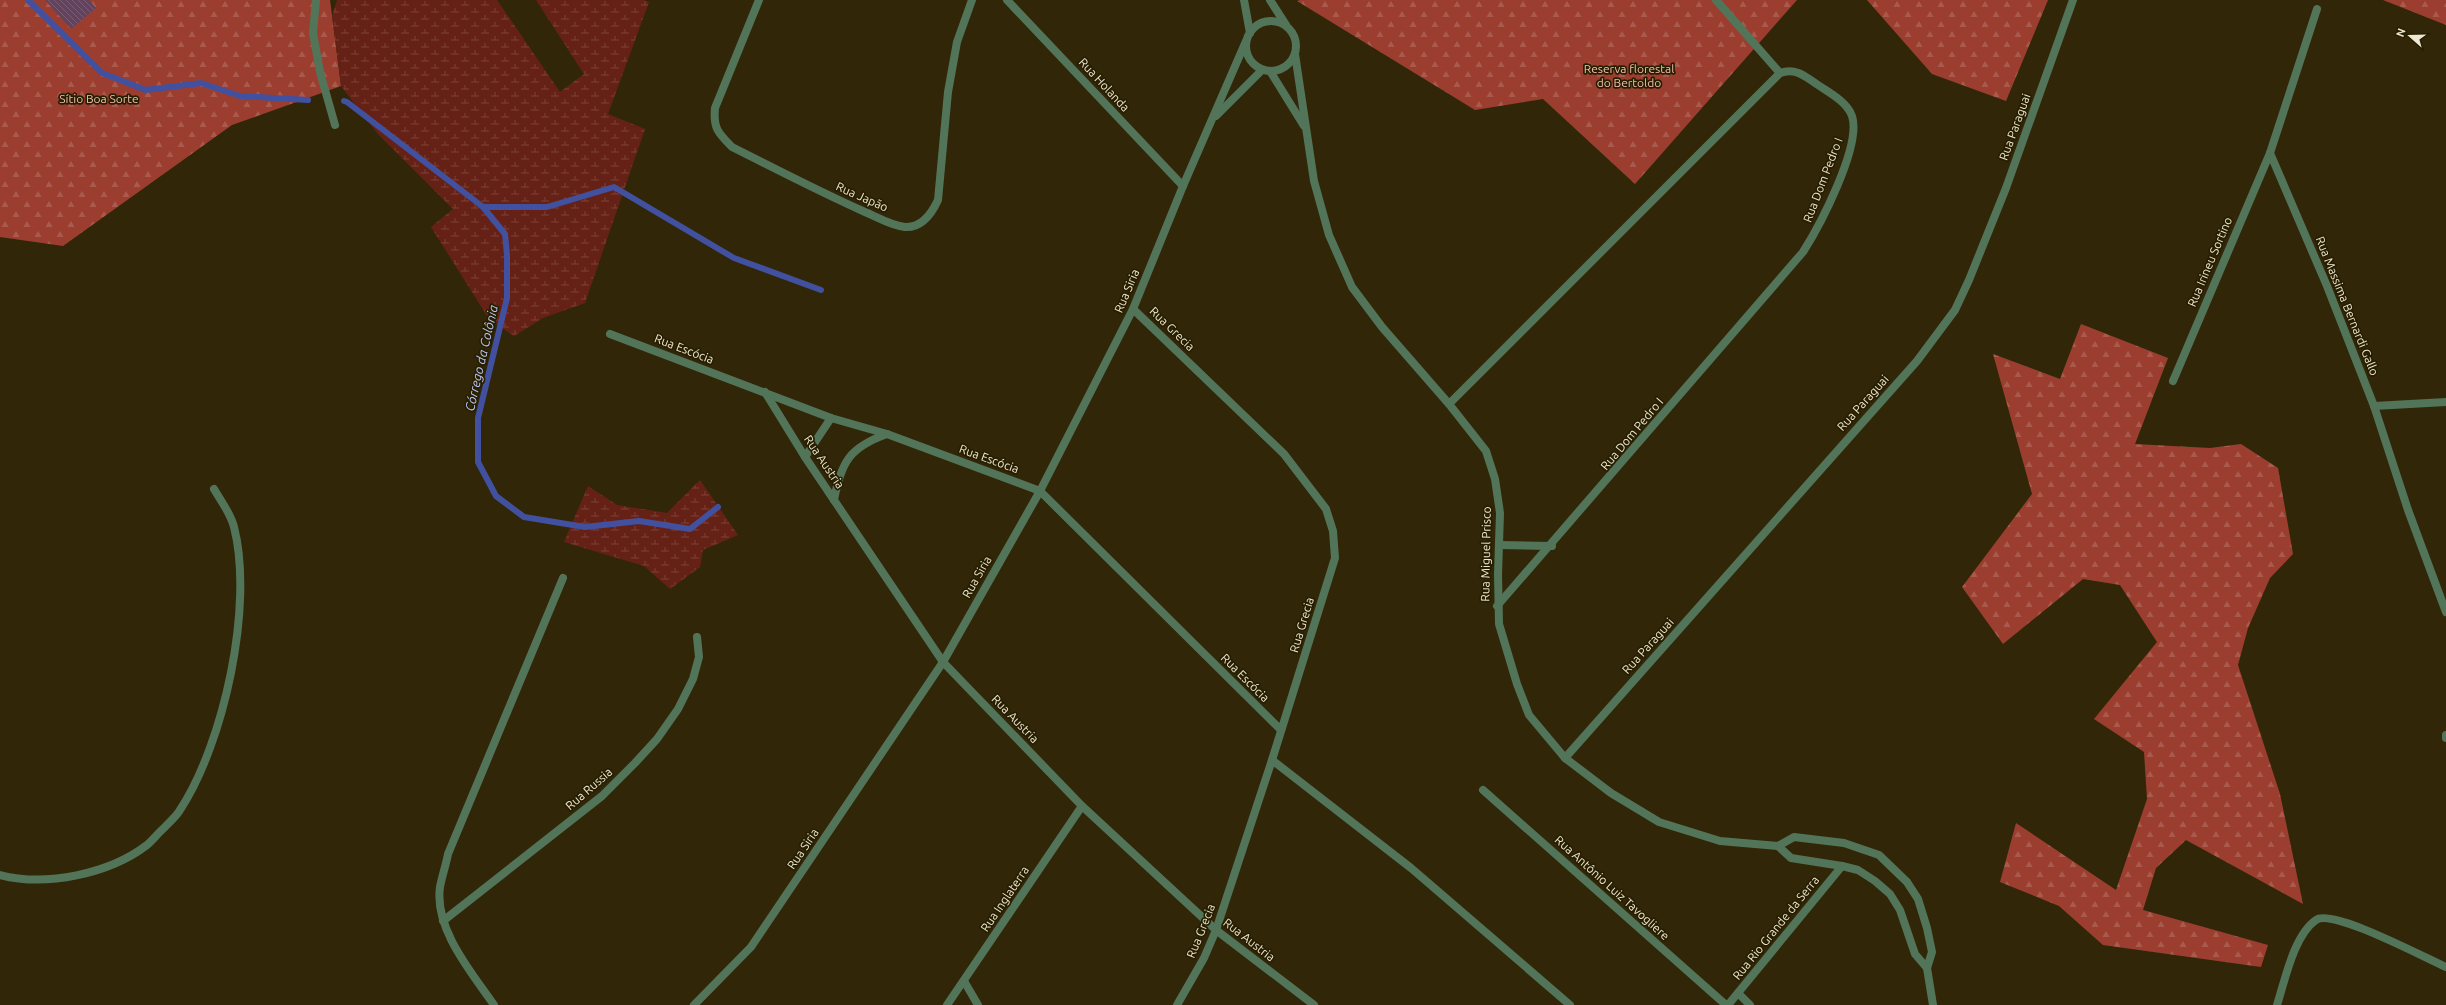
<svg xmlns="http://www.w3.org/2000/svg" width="2446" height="1005" viewBox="0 0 2446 1005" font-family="Ubuntu,sans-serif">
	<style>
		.forest { fill: url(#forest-firs) }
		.wetland { fill: url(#wetland-marsh) }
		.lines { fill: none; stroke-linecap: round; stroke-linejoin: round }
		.stream { stroke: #4151a0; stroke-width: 6 }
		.building { fill: url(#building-back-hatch) }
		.service { stroke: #52755a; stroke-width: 8 }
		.minor { stroke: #52755a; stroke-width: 8 }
		.tertiary { stroke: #52755a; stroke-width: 8 }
		.labels { text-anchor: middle; stroke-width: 3.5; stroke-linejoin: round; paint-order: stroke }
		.park-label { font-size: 12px; fill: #f3beb3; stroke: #271e00 }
		.street-label { font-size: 12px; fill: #eee7d1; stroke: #271e00 }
		.water-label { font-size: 13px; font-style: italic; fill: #b8c6f2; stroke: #271e00 }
	</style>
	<defs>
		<pattern id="forest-firs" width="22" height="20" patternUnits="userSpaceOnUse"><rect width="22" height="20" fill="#9c3e2f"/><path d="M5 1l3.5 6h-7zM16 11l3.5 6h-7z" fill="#aa5a4c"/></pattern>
		<pattern id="wetland-marsh" width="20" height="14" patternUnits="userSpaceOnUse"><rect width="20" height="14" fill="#662116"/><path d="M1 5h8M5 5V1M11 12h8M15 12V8" fill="none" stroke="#7c4137"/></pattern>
		<pattern id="building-back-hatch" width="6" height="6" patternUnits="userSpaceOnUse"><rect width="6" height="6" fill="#62425d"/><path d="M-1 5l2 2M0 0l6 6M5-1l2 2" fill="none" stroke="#795d73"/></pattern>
	</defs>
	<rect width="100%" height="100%" fill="#312708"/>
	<g class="forest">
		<polygon points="0,0 330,0 341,86 232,125 63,246 0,237"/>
		<polygon points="1300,0 1797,0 1635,184 1543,99 1475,110 1297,1"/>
		<polygon points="1867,0 2048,0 2006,101 1932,74"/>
		<polygon points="2383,0 2446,0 2446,25"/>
		<polygon points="2081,324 2168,358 2135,444 2210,448 2241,444 2278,468 2293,554 2270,578 2248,628 2238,665 2280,794 2303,904 2186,840 2156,868 2143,910 2268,945 2261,967 2103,945 2059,906 2000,882 2016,823 2116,890 2147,799 2144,752 2094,719 2157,642 2120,585 2083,579 2003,644 1962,587 2032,494 1993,354 2060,379"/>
	</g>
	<g class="wetland">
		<polygon points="337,0 497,0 560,92 584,74 536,0 643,0 649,2 608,114 645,129 585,303 543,318 514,336 489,319 431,227 453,209 377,133 341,86 332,16"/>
		<polygon points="700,480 738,535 703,550 700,567 670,589 644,566 564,542 588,486 617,505 667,513"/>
	</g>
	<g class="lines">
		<g class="stream">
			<polyline points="28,0 102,73 146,90 201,83 240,96 308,100"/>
			<polyline points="344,101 347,102 483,207 547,207 614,187 734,258 821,290"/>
			<polyline points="483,207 505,234 507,255 507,298 478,418 478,462 496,496 524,517 585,527 639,521 690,529 718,507"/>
		</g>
	</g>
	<polygon class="building" points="45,0 89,0 96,8 71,29"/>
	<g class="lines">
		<path class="service" d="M0,875C46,887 109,874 147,845C153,840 158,833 164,828C169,822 176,817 180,810C224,743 254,605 234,527C231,514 221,501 214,489"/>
		<g class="minor">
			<polyline points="316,0 313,33 320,72 335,125"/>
			<path d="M759,0L715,108C713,128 718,133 732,147C776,169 820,192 865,212C877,217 892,226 905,227C922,228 932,213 938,200L948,92L957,42L972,0"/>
			<polyline points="1007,0 1183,186"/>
			<polyline points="1716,0 1780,73"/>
			<polyline points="2317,9 2270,153 2327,286 2374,406 2408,510 2446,612"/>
			<polyline points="1216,116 1262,70"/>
			<polyline points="1133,309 1284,454 1326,509 1333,531 1335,558 1272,760 1216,930 1204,958 1177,1005"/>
			<polyline points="610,334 831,418 887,434 1040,491 1281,730"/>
			<polyline points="2173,381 2270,153"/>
			<polyline points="765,392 805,457 943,662 1082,806 1216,930 1314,1005"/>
			<path d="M1449,404L1780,73C1796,67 1806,77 1818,85C1830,93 1847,102 1852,116C1862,146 1819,227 1803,252L1497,606"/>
			<polyline points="2374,406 2446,402"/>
			<polyline points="805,457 831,418"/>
			<path d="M834,500C841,462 850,447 887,434"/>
			<polyline points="1499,545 1552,546"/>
			<polyline points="2446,735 2446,738"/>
			<polyline points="1565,758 1917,361 1955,310 1969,280 2006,188 2073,0"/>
			<polyline points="1272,760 1411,868 1570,1005"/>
			<polyline points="1483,790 1726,1005"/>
			<polyline points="443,921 602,796 635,763 657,739 678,709 693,679 699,657 697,637"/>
			<polyline points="964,981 978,1005"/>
			<polyline points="1738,993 1750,1005"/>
			<path d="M494,1005C472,973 434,929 440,887C442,876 446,865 448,854L563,578"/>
			<polyline points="694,1005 751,947 943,662 1040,491 1133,309 1183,186 1246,41"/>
			<polyline points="947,1005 1082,806"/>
			<polyline points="1728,1005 1842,866"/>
			<path d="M2277,1005C2285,980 2294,935 2316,920C2332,908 2425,958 2446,967"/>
		</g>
		<g class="tertiary">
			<polyline points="1244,0 1250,33"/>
			<polyline points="1270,0 1286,25"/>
			<circle cx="1271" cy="46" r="25"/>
			<polyline points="1295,54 1314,181 1329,235 1352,287 1382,327 1449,404 1486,451 1495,479 1500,513 1498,574 1499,624 1517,684 1529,715 1565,758 1611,793 1659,822 1720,841 1778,846 1794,837 1844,843 1879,855 1907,882 1918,899 1927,928 1932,952 1927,968 1933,1005"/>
			<polyline points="1270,71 1304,126"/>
			<polyline points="1778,846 1791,858 1842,866 1858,870 1875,881 1890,894 1900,910 1915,954 1927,968"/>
		</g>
	</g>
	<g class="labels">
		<g class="park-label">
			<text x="1629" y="73">Reserva florestal<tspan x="1629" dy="14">do Bertoldo</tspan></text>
			<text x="99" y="103">Sítio Boa Sorte</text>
		</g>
		<g class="street-label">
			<text transform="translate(1104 85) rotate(47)" y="4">Rua Holanda</text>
			<text transform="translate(2015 127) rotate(-70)" y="4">Rua Paraguai</text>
			<text transform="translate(1823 180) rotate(-69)" y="4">Rua Dom Pedro I</text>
			<text transform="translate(862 197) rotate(24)" y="4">Rua Japão</text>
			<text transform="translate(2210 262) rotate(-67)" y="4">Rua Irineu Sortino</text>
			<text transform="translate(1127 291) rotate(-67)" y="4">Rua Siria</text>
			<text transform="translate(2347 306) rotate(68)" y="4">Rua Massima Bernardi Gallo</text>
			<text transform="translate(1172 329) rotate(44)" y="4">Rua Grecia</text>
			<text transform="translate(684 349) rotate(21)" y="4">Rua Escócia</text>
			<text transform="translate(1863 403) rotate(-48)" y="4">Rua Paraguai</text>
			<text transform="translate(1632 434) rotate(-50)" y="4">Rua Dom Pedro I</text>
			<text transform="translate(989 459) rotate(20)" y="4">Rua Escócia</text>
			<text transform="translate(824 462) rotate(56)" y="4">Rua Austria</text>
			<text transform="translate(1486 554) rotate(-89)" y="4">Rua Miguel Prisco</text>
			<text transform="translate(977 577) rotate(-60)" y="4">Rua Siria</text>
			<text transform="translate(1302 625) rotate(-73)" y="4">Rua Grecia</text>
			<text transform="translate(1648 646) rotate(-48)" y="4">Rua Paraguai</text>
			<text transform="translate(1245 678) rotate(45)" y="4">Rua Escócia</text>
			<text transform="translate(1015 719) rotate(46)" y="4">Rua Austria</text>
			<text transform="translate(589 789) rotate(-41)" y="4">Rua Russia</text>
			<text transform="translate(803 849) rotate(-56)" y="4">Rua Siria</text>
			<text transform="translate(1612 888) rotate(42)" y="4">Rua Antônio Luiz Tavogliere</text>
			<text transform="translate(1005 899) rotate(-56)" y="4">Rua Inglaterra</text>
			<text transform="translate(1776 928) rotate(-51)" y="4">Rua Rio Grande da Serra</text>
			<text transform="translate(1201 931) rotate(-68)" y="4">Rua Grecia</text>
			<text transform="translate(1249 940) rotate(38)" y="4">Rua Austria</text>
		</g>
		<g class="water-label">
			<text transform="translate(481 358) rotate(-77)" y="5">Córrego da Colônia</text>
		</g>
	</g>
	<g transform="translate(2410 36) rotate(290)" stroke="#271e00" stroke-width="3" paint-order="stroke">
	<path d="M0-3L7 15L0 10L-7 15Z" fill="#eee7d1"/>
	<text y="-6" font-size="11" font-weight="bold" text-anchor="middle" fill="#eee7d1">N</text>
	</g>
</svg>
